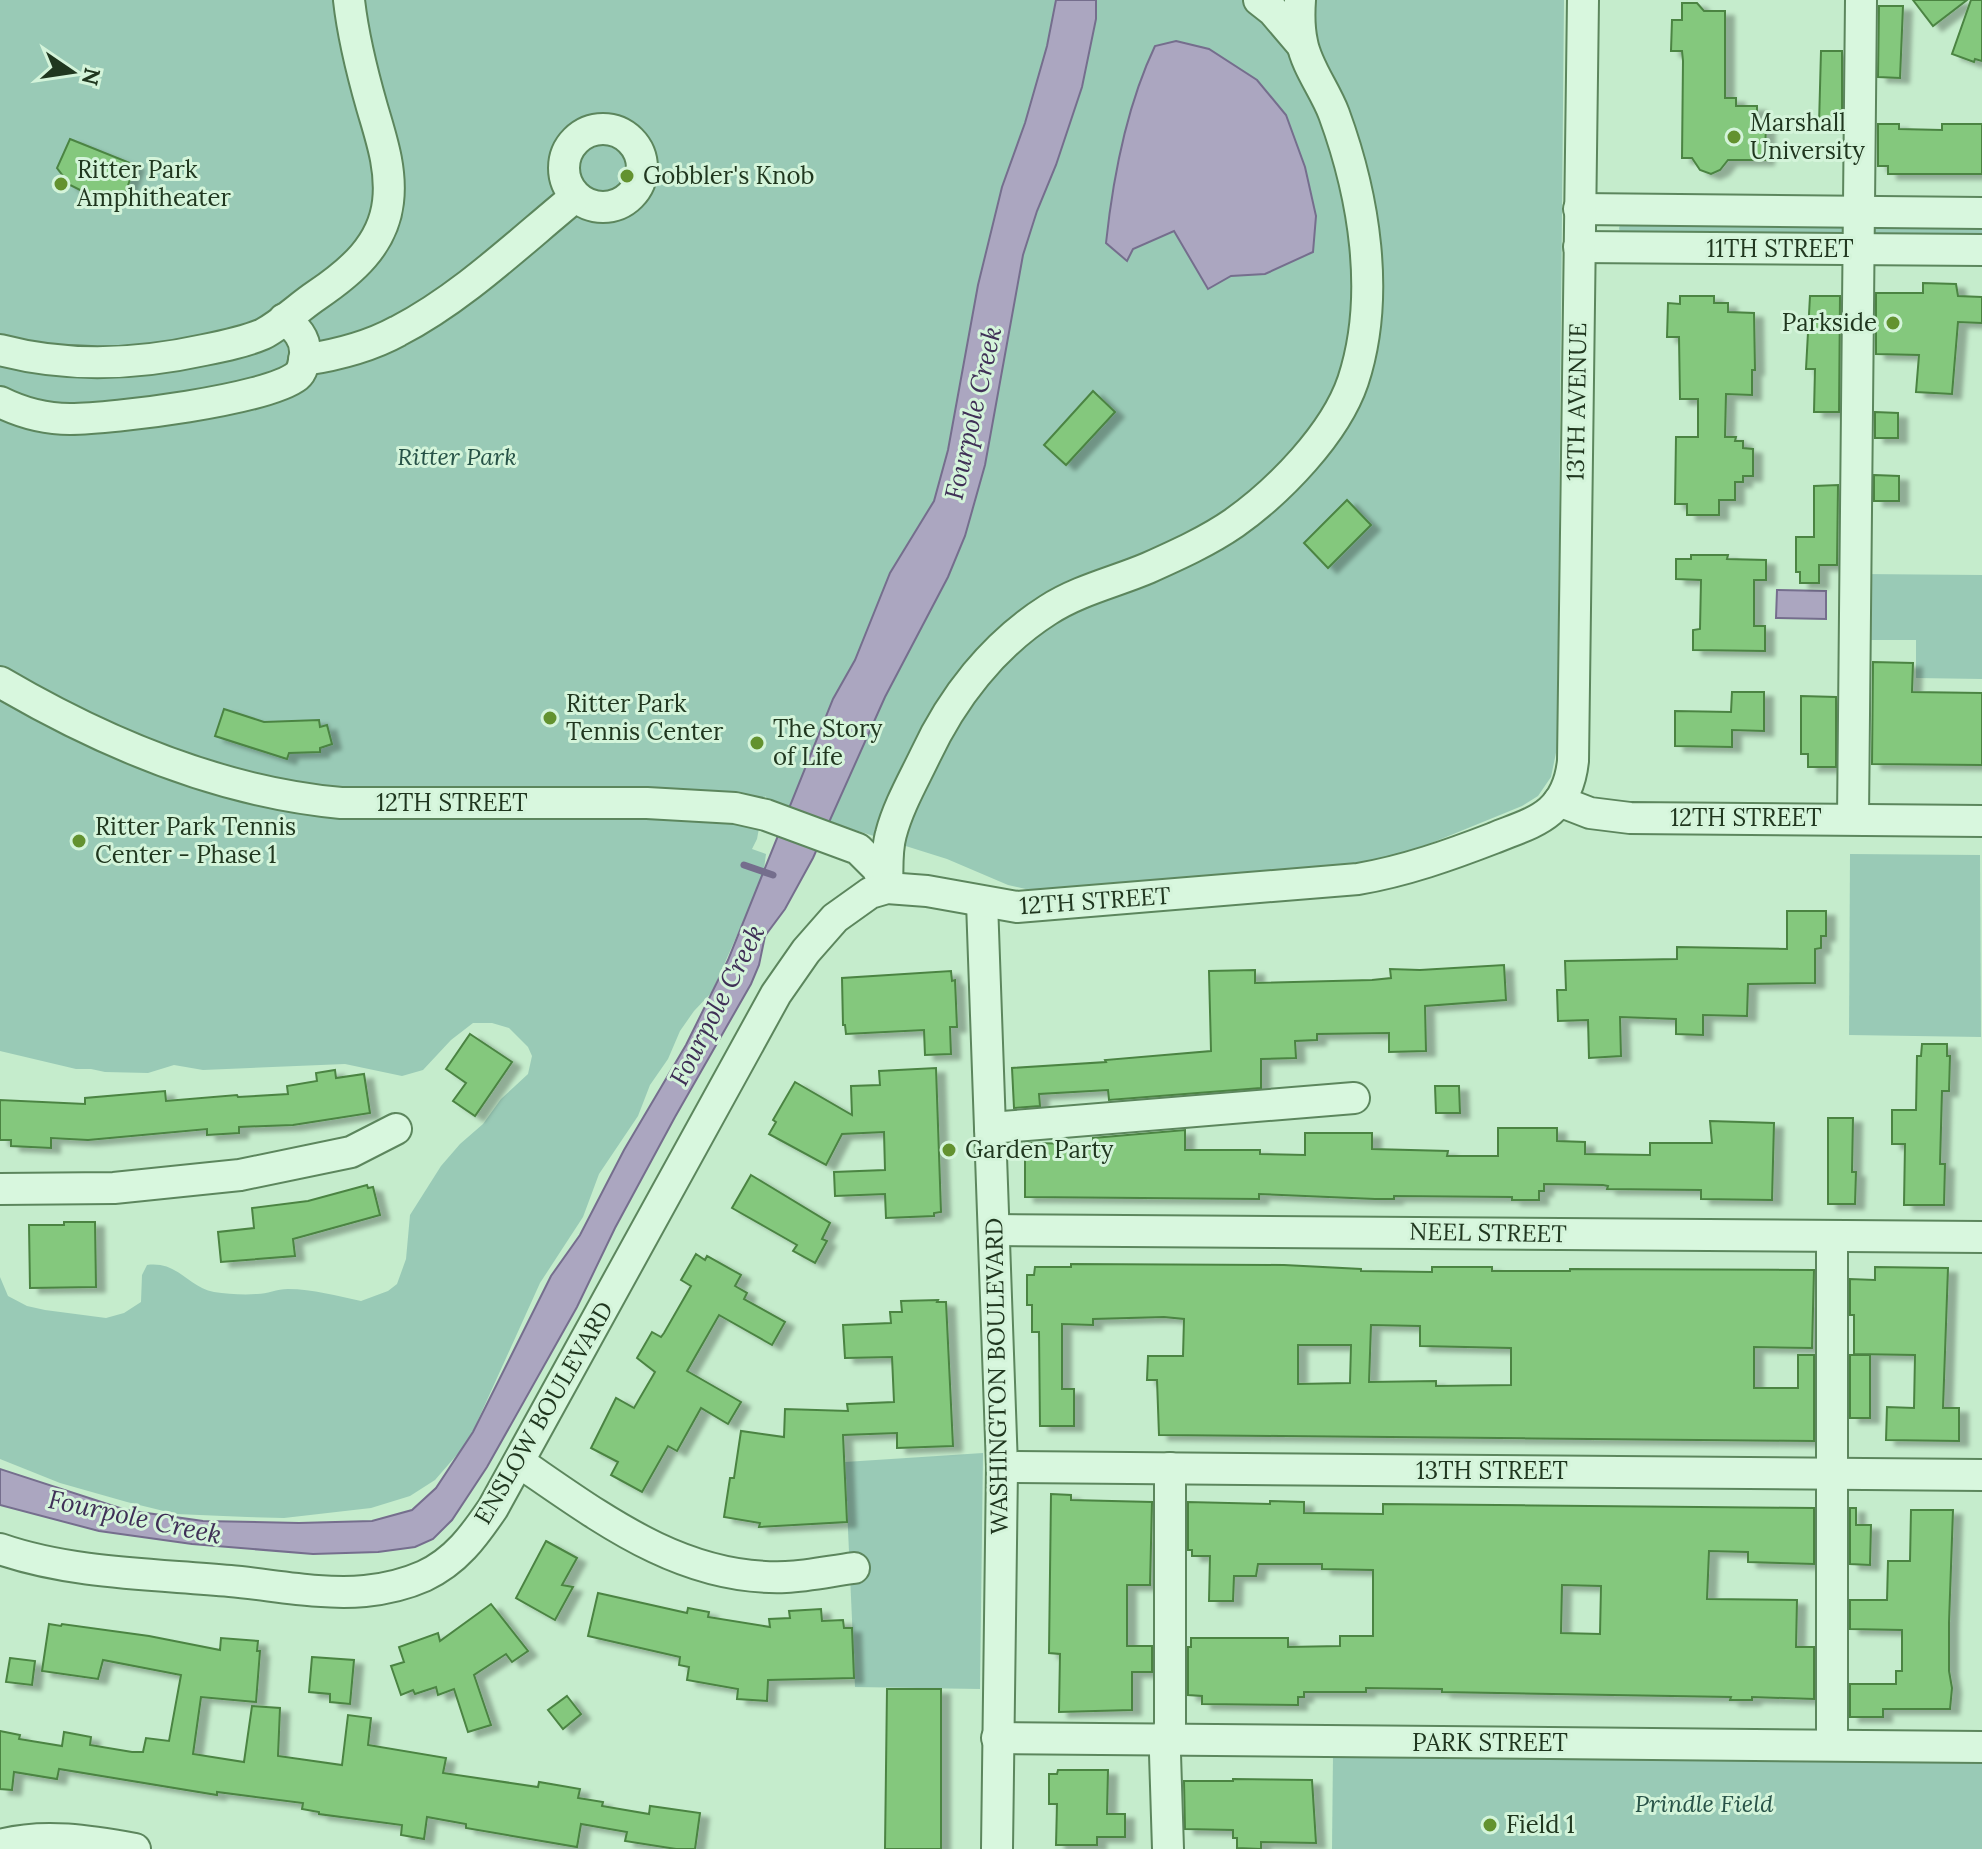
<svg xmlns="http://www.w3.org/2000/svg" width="1982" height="1849" viewBox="0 0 1982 1849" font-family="Lora,serif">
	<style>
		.green { fill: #99cab6 }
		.water { fill: #aba6c0; stroke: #756e8d; stroke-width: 2 }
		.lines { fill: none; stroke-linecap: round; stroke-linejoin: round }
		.stream { stroke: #756e8d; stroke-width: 7 }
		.building { fill: #84c87d; stroke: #4b8443; stroke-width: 2; fill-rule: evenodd; filter: url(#shadow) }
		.minor-casing { stroke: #5c865d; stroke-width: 34 }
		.minor { stroke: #d8f7de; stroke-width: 30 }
		.poi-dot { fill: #63922f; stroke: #d4f4da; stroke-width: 3 }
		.labels { text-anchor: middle; stroke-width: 6; stroke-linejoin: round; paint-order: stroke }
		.poi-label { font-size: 24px; fill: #20371f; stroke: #d4f4da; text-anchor: start }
		.street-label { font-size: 24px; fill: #20371f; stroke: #d4f4da }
		.park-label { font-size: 24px; font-style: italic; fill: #275247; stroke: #d4f4da }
		.water-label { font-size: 26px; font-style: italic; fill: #3f2f56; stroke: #d4f4da }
	</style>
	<defs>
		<filter id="shadow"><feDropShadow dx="9" dy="5" stdDeviation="2" flood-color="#0004"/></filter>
	</defs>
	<rect width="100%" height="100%" fill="#c5eccc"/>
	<g class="green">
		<path d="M0,0H1564L1557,748L1551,777L1538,796L1522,806L1429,844L1392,856L1359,863L1030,890L1008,885L947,859L772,804L765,796L757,839L752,849L766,854L763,876L712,992L694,1011L680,1031L668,1059L650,1085L638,1116L599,1174L583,1217L540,1283L468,1442L435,1480L410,1496L371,1508L284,1518L247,1517L176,1514L127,1502L60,1483L0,1459V1277L8,1296L27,1306L45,1310L106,1318L124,1313L141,1302L142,1275L147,1265C178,1261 188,1287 214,1292C227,1294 244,1295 257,1294C267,1294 277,1289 288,1289C313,1289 337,1296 361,1301L388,1291L397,1284L406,1259L410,1215L441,1166L460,1144L483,1124L501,1099L528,1074L532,1056L528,1047L509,1028L492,1023H473L451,1040L423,1070L402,1076L345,1064L203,1070L174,1065L148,1073L105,1072L91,1069H76L0,1051Z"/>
		<polygon points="1622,220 1843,222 1846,237 1620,233 1619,228"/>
		<polygon points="1982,221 1982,244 1874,240 1870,228 1874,223"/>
		<polygon points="1861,574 1982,575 1982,679 1916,678 1916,640 1861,640"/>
		<polygon points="1850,854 1980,855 1981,1037 1849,1035"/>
		<polygon points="983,1453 980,1689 855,1687 845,1462"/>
		<polygon points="1333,1756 1982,1761 1982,1849 1332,1849"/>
	</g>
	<g class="water">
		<polygon points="1056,0 1096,0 1096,19 1082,87 1056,165 1037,211 1023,255 985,465 965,536 948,577 885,697 813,858 785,909 765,936 759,965 751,984 675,1117 615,1228 577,1307 487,1467 452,1520 433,1539 415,1547 378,1552 313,1554 192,1544 99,1531 0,1505 0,1469 126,1510 203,1521 299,1523 372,1521 412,1510 436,1488 473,1432 551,1276 580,1235 624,1150 686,1045 728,960 833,699 855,660 890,573 934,501 948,450 978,285 1002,187 1025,123 1047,46"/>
		<path d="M1176,41L1209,49L1257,80L1286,115L1305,167L1316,216L1313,252L1265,274L1231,276L1208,289L1174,231L1133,249L1127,261L1106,243C1113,177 1126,107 1155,46Z"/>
		<polygon points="1777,590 1826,591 1826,619 1776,618"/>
	</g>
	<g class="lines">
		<polyline class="stream" points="744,865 773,875"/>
	</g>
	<g class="building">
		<polygon points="1913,0 1967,0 1933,26"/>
		<polygon points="1971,0 1982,0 1982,61 1975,59 1974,62 1952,54"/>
		<polygon points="1682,3 1697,3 1704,11 1725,11 1725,98 1736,98 1736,106 1757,106 1757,120 1766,120 1765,160 1728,160 1720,170 1711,174 1700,170 1692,158 1682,158 1683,61 1682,51 1671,51 1672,20 1682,20"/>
		<polygon points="1879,6 1903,6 1900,78 1878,77"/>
		<polygon points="1821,51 1842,51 1842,125 1819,125"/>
		<polygon points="1878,124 1899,124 1899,129 1942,130 1942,124 1982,124 1982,174 1888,174 1888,166 1878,166"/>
		<polygon points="70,139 135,165 125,194 105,198 94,197 70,185 57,168"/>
		<polygon points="1923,283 1956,284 1958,296 1982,297 1982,323 1958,322 1952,394 1916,392 1919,355 1876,354 1876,293 1923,293"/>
		<polygon points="1680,296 1714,296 1714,303 1728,303 1728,312 1754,313 1755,370 1752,370 1752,395 1726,394 1725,437 1736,437 1735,441 1743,441 1743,448 1753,449 1753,476 1743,476 1743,482 1735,482 1735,500 1719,500 1719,515 1687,515 1687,504 1675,504 1676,437 1698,437 1698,399 1680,399 1679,337 1667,337 1668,303 1680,304"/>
		<polygon points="1810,296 1840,296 1839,412 1814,412 1815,369 1806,369"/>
		<polygon points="1093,391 1115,412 1066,465 1044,445"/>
		<polygon points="1875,412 1898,413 1898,438 1875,438"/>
		<polygon points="1874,475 1899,476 1899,501 1874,501"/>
		<polygon points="1838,485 1837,565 1819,565 1819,583 1800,583 1800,572 1796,572 1796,537 1814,537 1814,486"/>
		<polygon points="1347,500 1371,525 1328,568 1304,543"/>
		<polygon points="1691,555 1728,555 1727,559 1766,560 1766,580 1754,580 1754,626 1765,626 1765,651 1693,650 1693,630 1700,629 1701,580 1676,579 1676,559 1691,559"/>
		<polygon points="1873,662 1913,663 1912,692 1982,693 1982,765 1872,764"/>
		<polygon points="1732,692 1764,692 1764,731 1732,730 1732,747 1675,746 1675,711 1731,712"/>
		<polygon points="1801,696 1836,697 1836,767 1808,767 1808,754 1801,754"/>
		<polygon points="224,709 264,722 319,720 320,727 327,725 332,744 320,748 320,752 289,753 287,759 215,736"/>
		<polygon points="1787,911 1826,911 1826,936 1821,936 1821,948 1815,949 1815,983 1748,984 1747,1016 1703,1015 1703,1035 1676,1034 1676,1019 1620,1017 1621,1056 1589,1058 1588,1020 1558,1021 1557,990 1566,990 1565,961 1677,959 1677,947 1787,949"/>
		<polygon points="1504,965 1506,1000 1425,1006 1426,1051 1389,1052 1389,1033 1317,1034 1317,1040 1295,1041 1296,1058 1261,1059 1261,1088 1109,1100 1108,1090 1039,1094 1040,1106 1014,1108 1012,1068 1106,1062 1105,1060 1211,1051 1209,971 1255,970 1255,983 1372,980 1391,978 1390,969 1420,970"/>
		<polygon points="951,971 952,981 955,980 957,1027 950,1027 951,1054 925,1055 924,1030 846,1034 845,1025 843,1025 842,978"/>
		<polygon points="470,1034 512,1062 475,1116 453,1101 466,1083 446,1069"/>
		<polygon points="1922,1044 1947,1044 1947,1056 1950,1056 1949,1091 1942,1091 1940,1164 1945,1164 1944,1205 1904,1205 1905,1144 1892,1144 1892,1110 1916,1110 1917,1056 1921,1056"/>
		<polygon points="936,1068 941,1212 934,1213 934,1216 886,1218 885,1194 835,1196 834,1172 885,1170 884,1132 842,1134 826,1165 769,1134 776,1122 773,1120 795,1082 852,1115 851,1086 880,1085 879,1071"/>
		<polygon points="335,1070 336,1078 364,1074 370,1113 293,1125 239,1127 239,1133 207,1135 207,1129 88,1140 51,1138 51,1148 11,1146 11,1140 0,1140 0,1100 85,1104 85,1098 165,1091 166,1101 237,1095 238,1097 288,1094 287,1086 317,1081 316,1073"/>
		<polygon points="1435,1086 1459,1086 1460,1113 1436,1113"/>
		<polygon points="1828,1118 1853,1118 1852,1172 1856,1172 1855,1204 1828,1204"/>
		<polygon points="1710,1121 1774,1123 1772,1200 1701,1199 1701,1190 1607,1189 1608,1186 1603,1185 1544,1184 1544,1191 1539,1191 1539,1200 1512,1200 1512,1197 1394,1196 1394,1199 1375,1199 1259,1194 1259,1199 1025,1197 1025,1143 1093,1144 1093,1138 1185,1130 1185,1150 1260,1150 1260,1154 1305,1155 1305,1133 1372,1133 1372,1149 1448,1151 1447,1156 1498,1156 1498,1128 1557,1128 1557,1141 1585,1142 1585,1154 1650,1155 1650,1143 1712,1143"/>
		<polygon points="751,1175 830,1223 822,1239 827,1241 815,1263 793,1251 797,1245 732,1208"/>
		<polygon points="367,1185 368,1188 373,1187 380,1215 293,1239 295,1256 221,1262 218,1232 254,1228 252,1208 308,1201"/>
		<polygon points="64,1222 95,1222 96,1287 30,1288 29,1225 64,1225"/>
		<polygon points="696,1254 705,1260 707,1256 741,1275 735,1286 747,1293 744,1299 785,1322 772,1345 719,1315 687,1371 741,1402 728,1424 701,1408 677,1451 668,1446 642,1492 611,1475 618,1462 591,1448 616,1398 634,1408 655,1372 637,1358 652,1332 661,1337 664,1333 691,1286 681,1280"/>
		<path d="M1071,1264L1284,1265L1361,1269V1271L1432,1272V1267H1492V1271H1570V1269L1814,1270L1812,1348L1754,1347V1388H1798V1355H1814V1441L1159,1435L1157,1380H1147L1148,1356H1183L1184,1319L1164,1317L1093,1319V1325L1062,1324V1389H1074V1426H1040L1039,1332H1032V1305H1027V1275H1034L1035,1267H1071ZM1371,1325L1420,1326V1346L1511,1348V1385L1436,1386V1381L1369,1382ZM1298,1345H1351L1350,1383L1298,1384Z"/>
		<polygon points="1875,1267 1948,1268 1943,1408 1959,1408 1959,1441 1886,1440 1887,1407 1914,1408 1915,1355 1854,1354 1854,1315 1850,1315 1850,1279 1875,1280"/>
		<polygon points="938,1300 937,1302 946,1302 953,1446 897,1448 897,1433 843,1435 847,1522 759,1527 760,1523 724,1517 730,1478 734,1478 741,1431 784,1437 785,1409 848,1411 847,1404 894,1402 892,1357 845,1358 843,1325 891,1323 890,1312 902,1312 901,1301"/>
		<rect x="1850" y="1355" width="20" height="63"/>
		<polygon points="1051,1494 1071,1495 1071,1500 1152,1502 1150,1585 1127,1585 1127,1646 1152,1646 1152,1672 1132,1672 1132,1710 1059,1712 1060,1654 1049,1653"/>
		<path d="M1270,1501L1304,1502V1513L1383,1514V1504L1814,1508V1564L1748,1562V1552L1709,1551L1707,1599L1797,1600L1796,1647H1814V1699L1752,1697V1700H1730L1731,1697L1442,1692V1689L1366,1688V1692H1304V1697H1298V1705L1202,1704V1696L1188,1695V1647H1191V1638H1288V1647L1340,1646V1636H1373V1570L1322,1569V1564H1258L1256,1576H1234L1233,1601H1209L1210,1556H1192V1550H1188V1502L1270,1504ZM1562,1585L1601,1586L1600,1634L1561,1633Z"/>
		<polygon points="1850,1508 1856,1508 1856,1525 1871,1525 1870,1565 1850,1564"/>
		<polygon points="1911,1510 1953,1510 1949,1623 1949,1671 1952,1688 1950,1709 1883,1709 1883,1717 1850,1717 1850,1684 1896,1684 1896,1671 1902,1671 1902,1630 1850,1629 1850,1600 1887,1600 1888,1561 1910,1561"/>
		<polygon points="546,1541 577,1558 562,1585 573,1587 555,1620 516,1598"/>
		<polygon points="598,1593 687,1613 688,1608 709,1612 708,1617 770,1627 769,1619 790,1618 789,1611 821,1609 822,1621 843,1620 844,1628 852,1628 854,1678 768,1680 767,1701 737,1699 738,1689 687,1680 689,1667 679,1665 680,1657 588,1636"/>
		<polygon points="491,1604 528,1651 512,1662 506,1654 474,1675 491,1725 468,1732 454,1689 438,1695 436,1687 415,1694 413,1690 401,1695 391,1666 404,1662 399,1647 438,1633 440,1641"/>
		<polygon points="49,1624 61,1626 62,1624 149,1636 220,1650 221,1638 258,1641 257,1651 260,1651 256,1702 201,1697 193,1754 244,1762 252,1706 280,1708 278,1756 342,1765 348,1715 371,1718 368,1745 446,1758 443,1773 538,1787 539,1782 580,1789 578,1798 603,1802 602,1806 649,1814 650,1806 700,1813 695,1849 676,1849 625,1841 627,1832 581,1824 577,1847 466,1828 466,1824 427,1817 424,1839 401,1835 402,1825 319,1814 319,1812 302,1809 303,1803 217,1792 217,1795 59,1769 57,1779 14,1772 12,1790 0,1789 0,1731 20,1735 19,1739 62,1746 64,1732 91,1737 90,1745 132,1752 143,1752 146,1738 169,1741 181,1675 103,1660 98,1679 42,1671"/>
		<polygon points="312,1657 354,1660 350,1704 330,1702 330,1694 309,1692"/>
		<polygon points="10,1658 35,1661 32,1685 6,1682"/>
		<polygon points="887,1689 941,1689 941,1849 885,1849"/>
		<polygon points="567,1696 581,1714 563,1729 548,1710"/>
		<polygon points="1058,1770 1108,1770 1107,1814 1125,1814 1125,1837 1097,1837 1097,1845 1056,1845 1057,1804 1049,1804 1049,1774 1057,1774"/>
		<polygon points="1233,1779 1312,1780 1316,1843 1261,1842 1261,1849 1237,1848 1237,1838 1233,1838 1233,1830 1185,1829 1184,1781 1233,1781"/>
	</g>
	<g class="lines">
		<g class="minor-casing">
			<g id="minor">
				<polyline points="1259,0 1273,11 1302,45"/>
				<circle cx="603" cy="168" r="39"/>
				<polyline points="1579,209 1982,213"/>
				<polyline points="1579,247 1982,250"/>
				<path d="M0,350C68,368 136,365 204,350C224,346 244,342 263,334C282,324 299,307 317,295C351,272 383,245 388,202C392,169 381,138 372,107C362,72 353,36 349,0"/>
				<path d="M304,360C337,355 369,347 398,331C462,298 520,242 575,197"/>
				<path d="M0,402C22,413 46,419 70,419C112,419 267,400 297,376C303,371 304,361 305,354C306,338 296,328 284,319"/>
				<path d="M0,682C104,743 220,792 341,803H647L735,808L766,815L858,849L877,868L887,888"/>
				<polyline points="1559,801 1590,813 1630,818 1982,821"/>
				<polyline points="1853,818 1861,0"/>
				<path d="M887,888C888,870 886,851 891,834C898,807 913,781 925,756C952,698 993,645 1048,610C1079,590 1115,582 1148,568C1177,555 1208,541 1234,523C1279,491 1335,434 1353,381C1381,296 1364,196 1334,114C1325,90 1306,66 1302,42C1299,28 1299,14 1300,0"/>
				<polyline points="982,902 1002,1467 997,1849"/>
				<polyline points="990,1128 1354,1098"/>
				<polyline points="0,1189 114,1188 240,1175 351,1152 396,1129"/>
				<polyline points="995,1230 1982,1237"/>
				<path d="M519,1462C601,1518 682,1581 786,1577C809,1576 831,1571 854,1568"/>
				<polyline points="1002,1467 1982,1475"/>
				<path d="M0,1549C72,1574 155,1574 230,1581C274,1585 321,1595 365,1591C385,1589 406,1584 424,1576C456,1561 474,1536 493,1508L776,994L806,951L835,918L870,893L887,888L927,891L1017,907L1358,879C1405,871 1450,855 1494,838C1513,830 1535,824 1550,811C1565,798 1571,780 1573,761L1583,0"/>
				<polyline points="997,1738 1982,1747"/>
				<polyline points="1832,1745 1832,1237"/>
				<path d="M0,1845C44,1833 91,1841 135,1849"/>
				<polyline points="1168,1849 1165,1754 1170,1724 1170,1468"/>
			</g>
		</g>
		<use href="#minor" class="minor"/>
	</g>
	<g class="poi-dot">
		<circle cx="1734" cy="137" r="8"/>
		<circle cx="627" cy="176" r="8"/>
		<circle cx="61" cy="184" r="8"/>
		<circle cx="1893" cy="323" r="8"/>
		<circle cx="550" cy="718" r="8"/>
		<circle cx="757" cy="743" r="8"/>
		<circle cx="79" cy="841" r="8"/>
		<circle cx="949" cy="1150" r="8"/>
		<circle cx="1490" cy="1825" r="8"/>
	</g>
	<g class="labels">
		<g class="poi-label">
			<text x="1750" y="131">Marshall<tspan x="1750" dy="28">University</tspan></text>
			<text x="77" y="178">Ritter Park<tspan x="77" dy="28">Amphitheater</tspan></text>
			<text x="643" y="184">Gobbler's Knob</text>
			<text x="1877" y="331" text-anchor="end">Parkside</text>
			<text x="566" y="712">Ritter Park<tspan x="566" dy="28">Tennis Center</tspan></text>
			<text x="773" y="737">The Story<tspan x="773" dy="28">of Life</tspan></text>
			<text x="95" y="835">Ritter Park Tennis<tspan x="95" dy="28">Center - Phase 1</tspan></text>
			<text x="965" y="1158">Garden Party</text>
			<text x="1506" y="1833">Field 1</text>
		</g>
		<g class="street-label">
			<text x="1780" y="257">11TH STREET</text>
			<text transform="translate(1577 402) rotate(-89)" y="8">13TH AVENUE</text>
			<text x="452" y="811">12TH STREET</text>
			<text x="1746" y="826">12TH STREET</text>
			<text transform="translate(1095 901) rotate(-4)" y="8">12TH STREET</text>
			<text transform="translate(1488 1233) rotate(1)" y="8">NEEL STREET</text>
			<text transform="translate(997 1376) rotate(-91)" y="8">WASHINGTON BOULEVARD</text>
			<text transform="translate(544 1413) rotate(-60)" y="8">ENSLOW BOULEVARD</text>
			<text x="1492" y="1479">13TH STREET</text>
			<text x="1490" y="1751">PARK STREET</text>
		</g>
		<g class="park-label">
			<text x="457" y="465">Ritter Park</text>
			<text x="1704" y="1812">Prindle Field</text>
		</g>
		<g class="water-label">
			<text transform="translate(973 413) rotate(-77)" y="9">Fourpole Creek</text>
			<text transform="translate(717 1005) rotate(-63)" y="9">Fourpole Creek</text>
			<text transform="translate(135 1517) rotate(12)" y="9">Fourpole Creek</text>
		</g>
	</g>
	<g transform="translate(72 72) rotate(103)" stroke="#d4f4da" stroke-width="6" paint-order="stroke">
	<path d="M0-6L14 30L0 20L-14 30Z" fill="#20371f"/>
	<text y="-12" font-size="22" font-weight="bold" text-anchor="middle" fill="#20371f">N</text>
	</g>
</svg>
